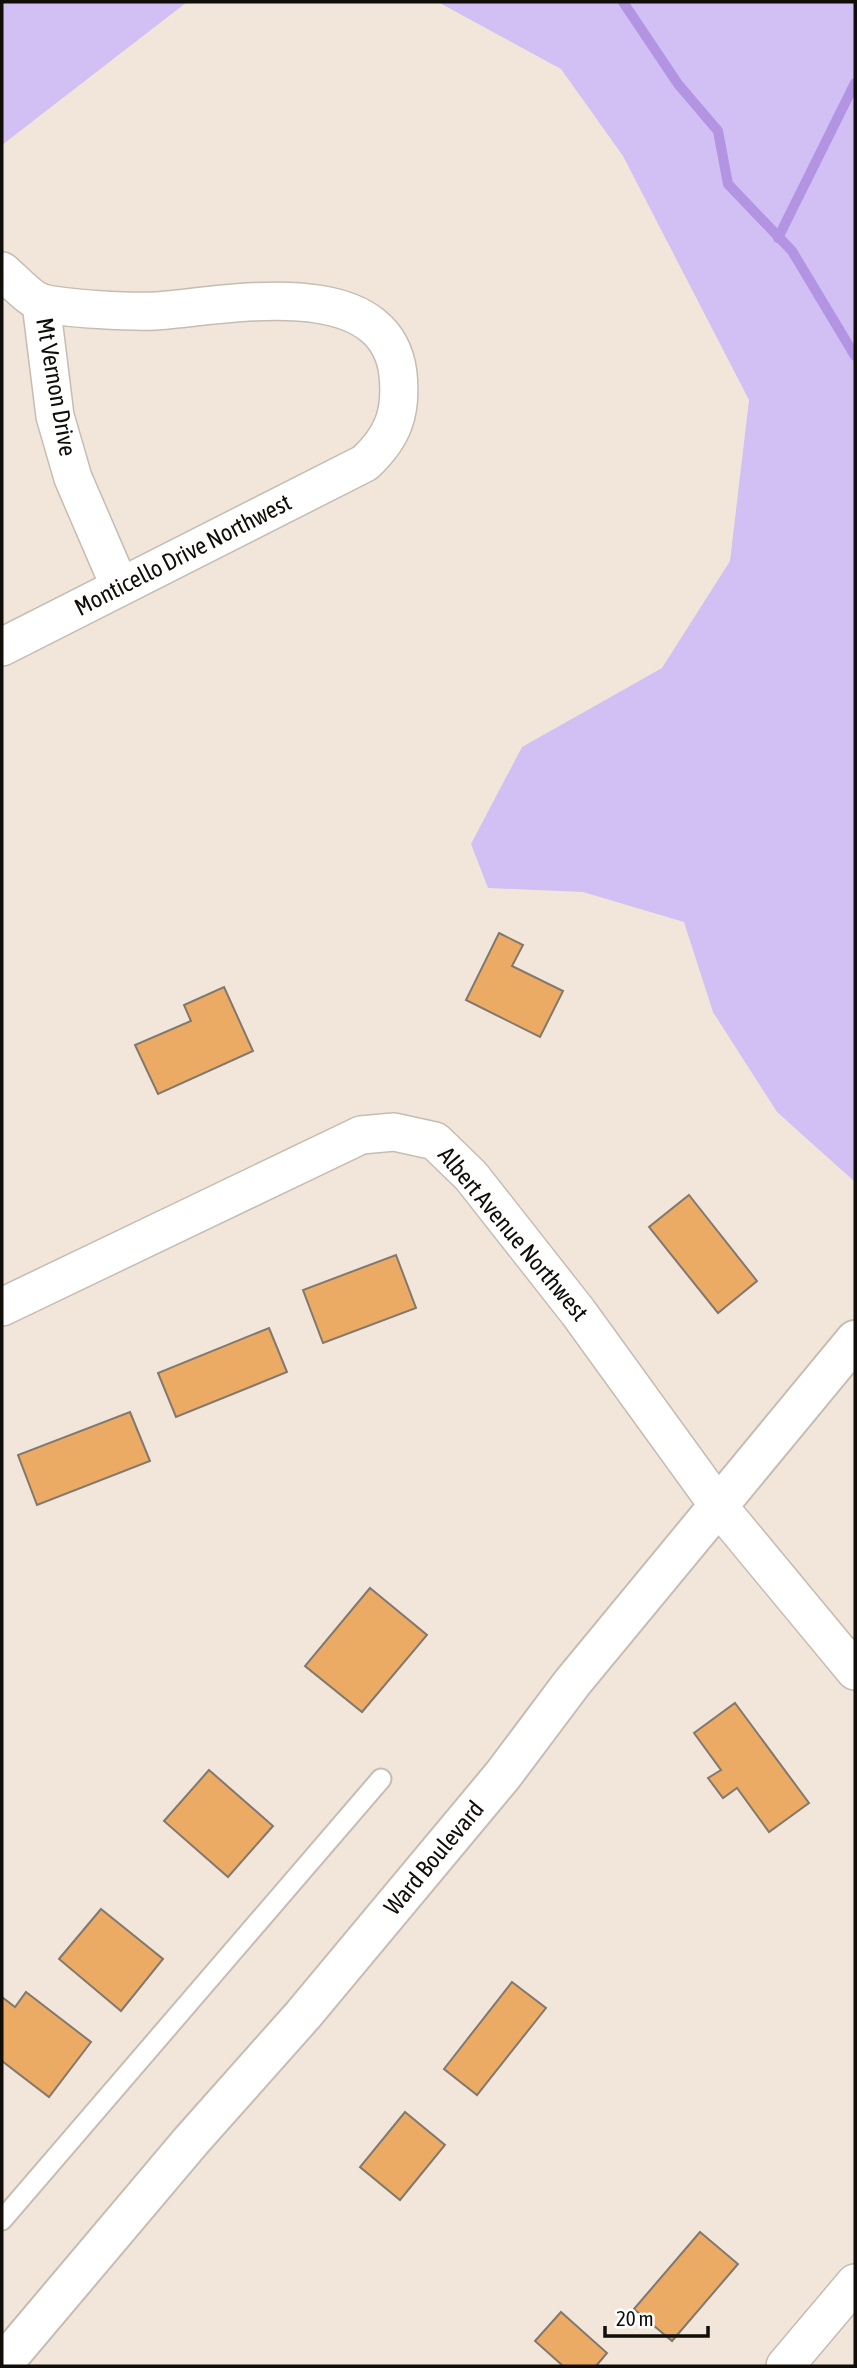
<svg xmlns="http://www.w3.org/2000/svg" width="857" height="2368" viewBox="0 0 857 2368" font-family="'Asap Condensed',sans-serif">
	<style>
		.green { fill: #d2bff4 }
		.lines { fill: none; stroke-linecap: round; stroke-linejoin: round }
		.stream { stroke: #b294e3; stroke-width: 10 }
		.building { fill: #ebab64; stroke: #82786e; stroke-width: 2 }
		.lane-casing { stroke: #c6bcb1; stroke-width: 23 }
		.street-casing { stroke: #c6bcb1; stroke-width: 40 }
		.secondary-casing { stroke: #c6bcb1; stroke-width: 42 }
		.lane { stroke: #fff; stroke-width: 19 }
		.street { stroke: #fff; stroke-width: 37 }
		.secondary { stroke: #fff; stroke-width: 38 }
		.labels { text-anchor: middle; stroke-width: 6; stroke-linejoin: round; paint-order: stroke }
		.street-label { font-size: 24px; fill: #110e0a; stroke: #fff }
	</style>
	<rect width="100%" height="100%" fill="#f2e6db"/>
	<g class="green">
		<polygon points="2,2 187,2 2,145"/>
		<polygon points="438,2 855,2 855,1182 777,1112 713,1012 684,922 583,892 488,888 471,844 522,747 662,668 730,561 749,400 623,156 561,69"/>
	</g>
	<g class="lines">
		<g class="stream">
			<polyline points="623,2 678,84 718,131 728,184 792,251 855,356"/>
			<polyline points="778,238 855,83"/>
		</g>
	</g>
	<g class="building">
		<polygon points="499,933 523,945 512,966 563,991 540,1037 466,1000"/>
		<polygon points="224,987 253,1051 158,1094 135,1045 191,1021 184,1005"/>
		<polygon points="689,1195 757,1281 718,1313 649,1227"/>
		<polygon points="396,1255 416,1308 323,1343 303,1290"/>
		<polygon points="269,1328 287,1372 176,1417 158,1373"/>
		<polygon points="130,1412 150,1461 37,1505 18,1455"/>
		<polygon points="370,1588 427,1635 362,1712 305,1666"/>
		<polygon points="735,1703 809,1803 769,1832 737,1788 723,1798 708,1778 721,1770 694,1733"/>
		<polygon points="209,1770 273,1826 228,1877 164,1821"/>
		<polygon points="101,1909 163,1959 121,2011 59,1959"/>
		<polygon points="512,1982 546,2008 477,2095 444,2069"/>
		<polygon points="26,1992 91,2042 49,2097 2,2061 2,1997 15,2007"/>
		<polygon points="405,2112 445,2145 400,2200 360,2167"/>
		<polygon points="700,2232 738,2264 672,2341 634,2309"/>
		<polygon points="561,2312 607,2353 596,2366 563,2366 535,2341"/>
	</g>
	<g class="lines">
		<g class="lane-casing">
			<polyline id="lane" points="2,2220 381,1779"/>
		</g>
		<g class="street-casing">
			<g id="street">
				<path d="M2,271C13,280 30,300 43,303C66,309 131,312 155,311C226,306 386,271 398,374C402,413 393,437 365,463L2,647"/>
				<polyline points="41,303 55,416 73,478 120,587"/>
				<polyline points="2,1307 361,1135 394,1132 435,1141 471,1176 578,1312 720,1508 855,1671"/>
				<polyline points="785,2366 855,2283"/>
			</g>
		</g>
		<g class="secondary-casing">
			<polyline id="secondary" points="2,2365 191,2141 303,2015 503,1775 572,1683 855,1340"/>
		</g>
		<use href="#lane" class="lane"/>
		<use href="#street" class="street"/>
		<use href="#secondary" class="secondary"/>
	</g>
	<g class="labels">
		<g class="street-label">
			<text transform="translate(56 387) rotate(80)" y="8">Mt Vernon Drive</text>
			<text transform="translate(183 555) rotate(-27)" y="8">Monticello Drive Northwest</text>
			<text transform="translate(513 1234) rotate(50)" y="8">Albert Avenue Northwest</text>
			<text transform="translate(434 1858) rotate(-50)" y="8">Ward Boulevard</text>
		</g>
	</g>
	<rect width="857" height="2368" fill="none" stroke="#110e0a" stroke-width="7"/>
	<path d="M605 2326v10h103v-10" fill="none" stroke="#110e0a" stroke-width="3.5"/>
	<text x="616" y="2326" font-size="21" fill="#110e0a" stroke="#ffffff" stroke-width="5" paint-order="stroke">20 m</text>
</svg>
